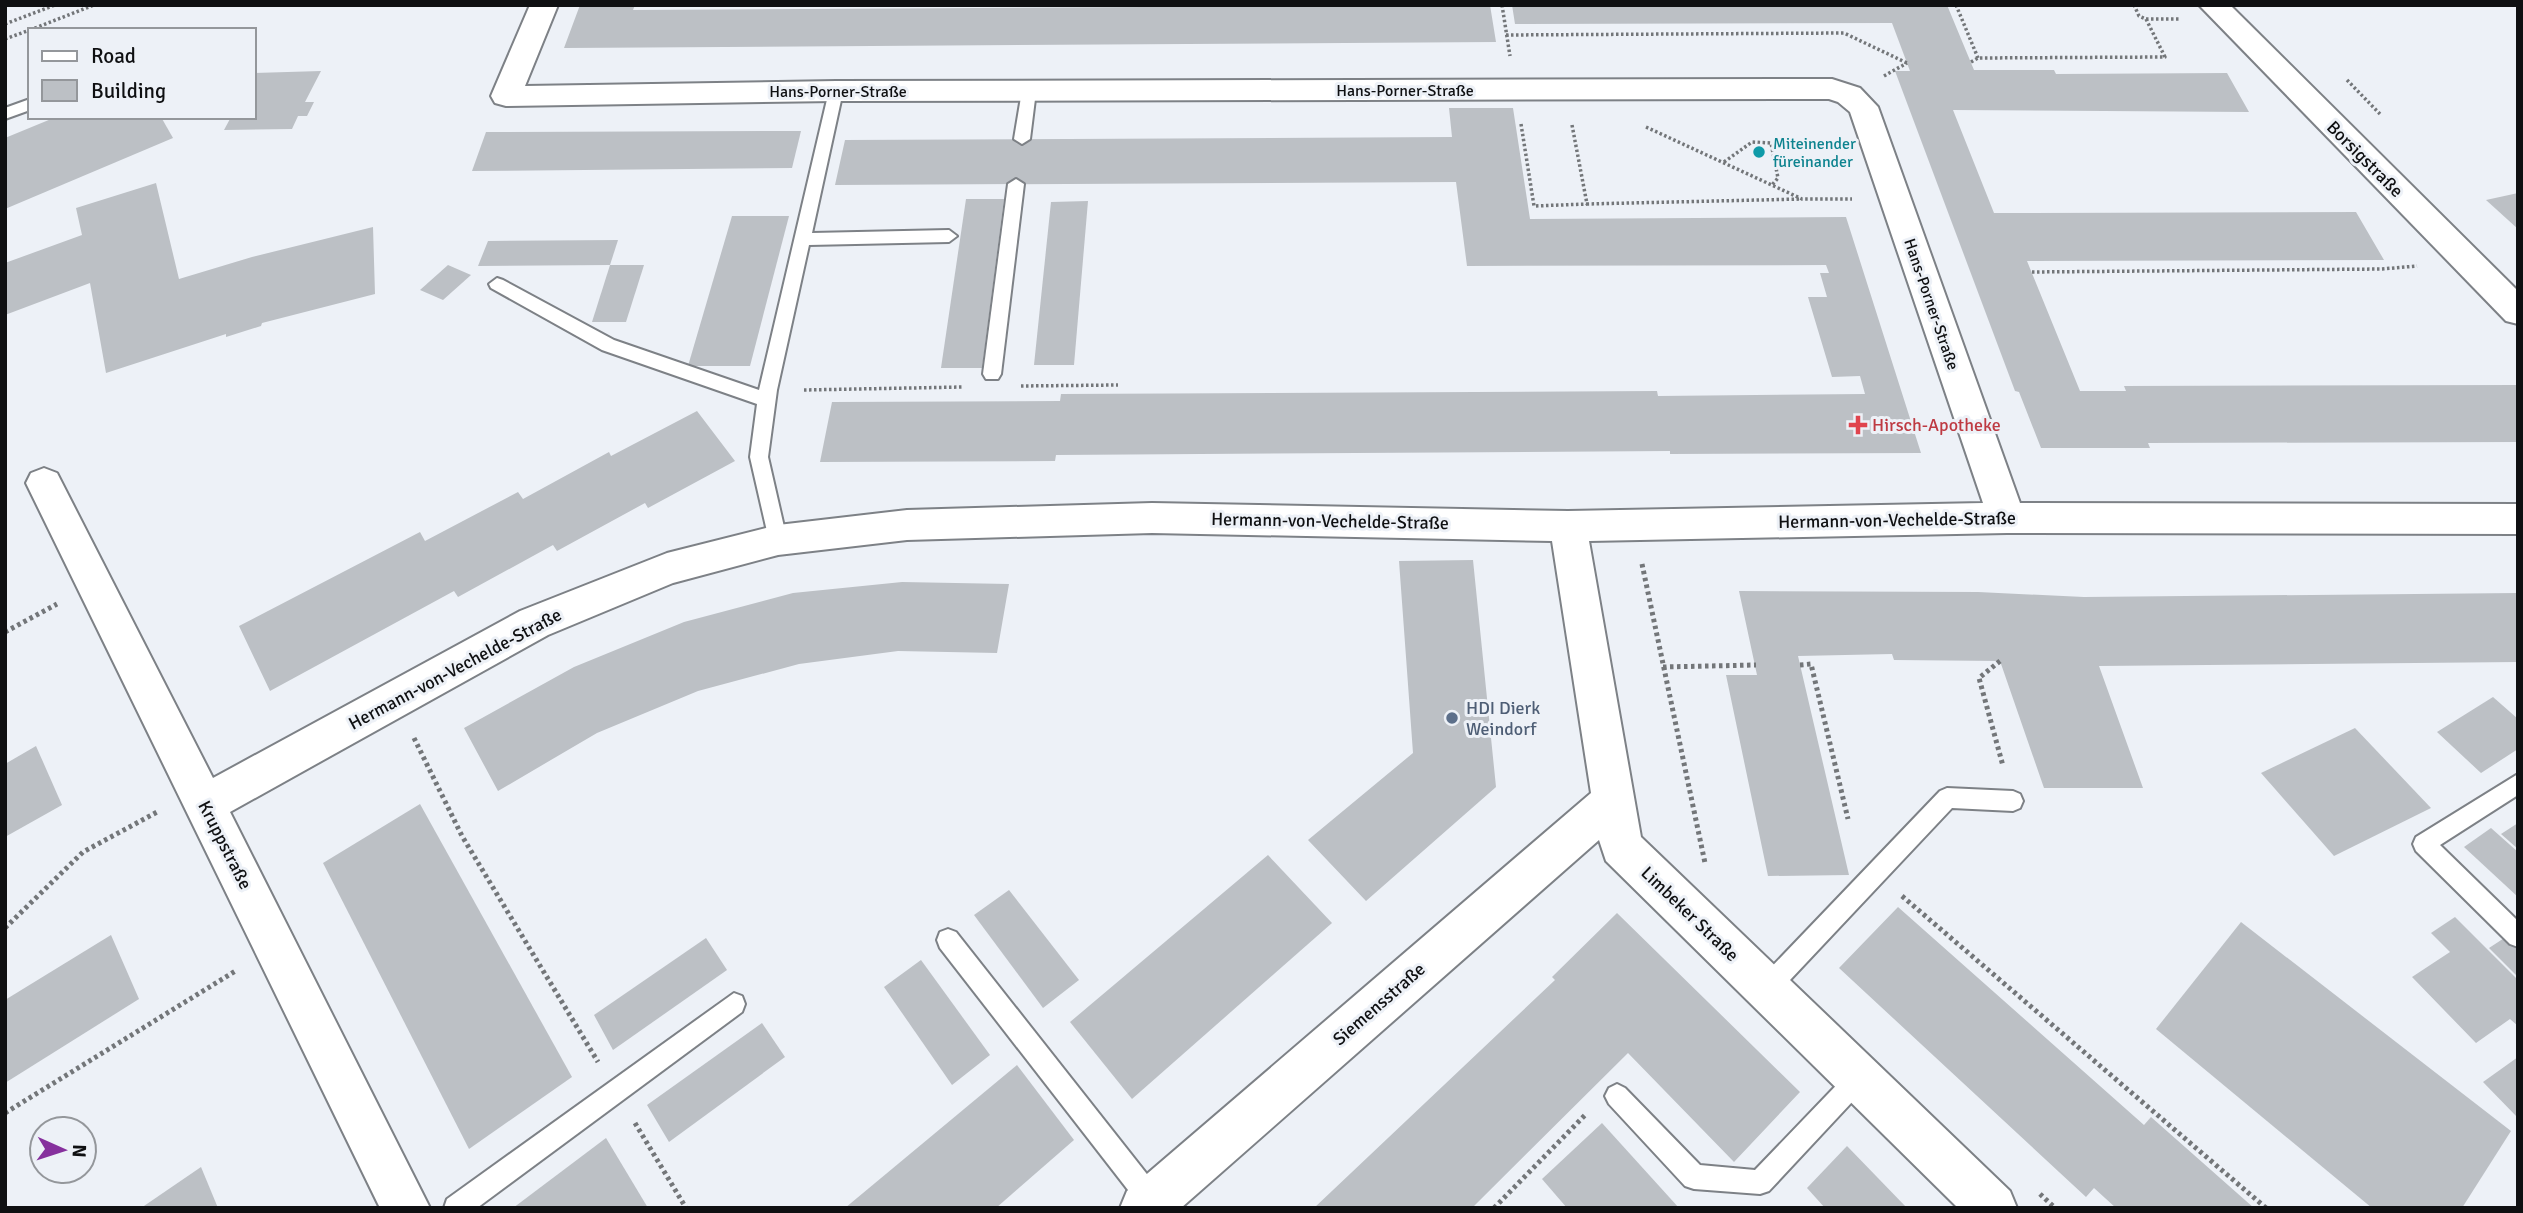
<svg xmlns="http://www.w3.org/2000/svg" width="2523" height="1213" viewBox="0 0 2523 1213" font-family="Signika,sans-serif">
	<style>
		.building { fill: #bcc0c5 }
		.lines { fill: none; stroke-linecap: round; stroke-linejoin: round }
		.service-casing { stroke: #7d8186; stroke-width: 4 }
		.minor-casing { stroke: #7d8186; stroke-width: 4 }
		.path-far1 { stroke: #737679; stroke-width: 3.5; stroke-dasharray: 2.5 2.5; stroke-linecap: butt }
		.path { stroke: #737679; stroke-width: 5; stroke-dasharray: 3.5 3.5; stroke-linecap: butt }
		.service { fill: #fff; fill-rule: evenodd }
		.minor { fill: #fff; fill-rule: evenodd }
		.culture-dot { fill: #0f9aa8; stroke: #edf1f7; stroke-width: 2.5 }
		.health-dot { fill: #e0444e; stroke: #edf1f7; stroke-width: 2.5 }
		.service-dot { fill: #5c6f8a; stroke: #edf1f7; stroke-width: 2.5 }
		.labels { text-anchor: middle; stroke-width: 6; stroke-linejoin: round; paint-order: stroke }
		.far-street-label { font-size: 16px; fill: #0f1012; stroke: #edf1f7 }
		.far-culture-label { font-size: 16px; fill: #0d838f; stroke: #edf1f7; text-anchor: start }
		.street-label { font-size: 18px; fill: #0f1012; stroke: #edf1f7 }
		.health-label { font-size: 18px; fill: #be3a42; stroke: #edf1f7; text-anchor: start }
		.service-label { font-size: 18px; fill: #4e5e75; stroke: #edf1f7; text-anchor: start }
	</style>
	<rect width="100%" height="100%" fill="#edf1f7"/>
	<g class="building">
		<polygon points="580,5 635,5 633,10 1490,5 1496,42 564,48"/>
		<polygon points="1512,5 1947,5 1974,70 2054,70 2056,74 2227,73 2249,112 1953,110 1994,213 2356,212 2384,260 2027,261 2080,391 2126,391 2124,386 2518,385 2518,442 2148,443 2150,448 2041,448 2019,392 2015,391 1895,71 1910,71 1892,23 1515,24"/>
		<polygon points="321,71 305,102 314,102 307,116 298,116 292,129 224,130 231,117 254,117 254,73"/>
		<polygon points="1449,108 1513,108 1530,219 1846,217 1921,453 1670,454 1670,451 1056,455 1055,461 820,462 832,402 1060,401 1061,394 1657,391 1658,396 1865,394 1860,376 1832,377 1808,297 1827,297 1820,273 1829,273 1826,265 1467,266 1456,182 835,185 845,140 1452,137"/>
		<polygon points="56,117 161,117 173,138 5,209 5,138"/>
		<polygon points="801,131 792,168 472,171 486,132"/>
		<polygon points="156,183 179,279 252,257 373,227 375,294 262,323 261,326 226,337 226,334 106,373 90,283 5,315 5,263 82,235 76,208"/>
		<polygon points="2518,193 2518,229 2486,200"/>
		<polygon points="966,199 1004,199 982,368 941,368"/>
		<polygon points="1088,201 1074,365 1034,365 1051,202"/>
		<polygon points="732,216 789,216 750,366 688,366"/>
		<polygon points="618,240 610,265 478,266 488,241"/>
		<polygon points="448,265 471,275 443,300 420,290"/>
		<polygon points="610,265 644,265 626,322 592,322"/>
		<polygon points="697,411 735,461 648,508 645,503 557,551 553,545 458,597 454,591 270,691 239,626 420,532 425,541 518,492 523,499 609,452 611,456"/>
		<polygon points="1473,560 1496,787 1366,901 1308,840 1413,753 1399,561"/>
		<polygon points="902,582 1009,584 997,653 898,651 799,664 698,691 597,733 498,791 464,728 574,667 684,622 793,593"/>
		<polygon points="1739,591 1978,592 2084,597 2518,593 2518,662 2099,666 2143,788 2044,788 2000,661 1894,660 1892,654 1798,656 1849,875 1768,876 1726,675 1757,675"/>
		<polygon points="2493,697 2518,719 2518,749 2481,773 2437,732"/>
		<polygon points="2355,728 2431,808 2334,856 2261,773"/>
		<polygon points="36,746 62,805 5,837 5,764"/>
		<polygon points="420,804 572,1077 469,1149 323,863"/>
		<polygon points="2518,823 2518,849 2501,834"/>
		<polygon points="2491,828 2518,852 2518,897 2464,847"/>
		<polygon points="1268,855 1332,923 1132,1099 1070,1022"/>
		<polygon points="1009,890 1079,980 1043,1008 974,915"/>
		<polygon points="1898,907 2144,1125 2151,1117 2254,1208 2116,1208 2094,1188 2086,1197 1839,968"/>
		<polygon points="1617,913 1800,1092 1734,1162 1628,1053 1472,1208 1314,1208 1555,980 1552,977"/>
		<polygon points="2455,917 2518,980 2518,1026 2510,1019 2476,1043 2412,977 2450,952 2431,933"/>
		<polygon points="2241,922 2511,1131 2462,1208 2372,1208 2156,1029"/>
		<polygon points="2518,929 2518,977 2489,948"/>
		<polygon points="111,935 139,999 5,1083 5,1000"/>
		<polygon points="706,938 727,970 613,1050 594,1015"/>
		<polygon points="921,960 990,1055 952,1085 884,987"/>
		<polygon points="762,1023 785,1057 669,1142 647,1105"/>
		<polygon points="2518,1057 2518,1118 2483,1082"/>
		<polygon points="1017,1065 1074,1140 996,1208 845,1208"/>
		<polygon points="1602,1123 1679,1208 1567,1208 1542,1179"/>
		<polygon points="606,1138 648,1208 513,1208"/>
		<polygon points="1847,1146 1907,1208 1825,1208 1807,1188"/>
		<polygon points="201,1167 218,1208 141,1208"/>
	</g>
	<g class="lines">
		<g class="service-casing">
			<g id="service">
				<polygon points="836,86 843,91 812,233 949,230 957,236 949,242 809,245 777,390 768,457 787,540 785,545 778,548 771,545 769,540 750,457 757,404 602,350 491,288 489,284 497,278 503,280 614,340 759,390 829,91"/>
				<polygon points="1029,86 1036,91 1030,139 1022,144 1014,139 1022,91"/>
				<polygon points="30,99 30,110 5,119 5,108"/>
				<polygon points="1016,179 1024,184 1001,374 998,379 986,379 983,374 1008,184"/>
				<polygon points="2518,774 2518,795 2440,845 2518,921 2518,947 2510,944 2416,851 2413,844 2416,837"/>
				<polygon points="1947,788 2013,791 2020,794 2023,801 2020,808 2013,811 1952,808 1775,996 1767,999 1759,996 1756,988 1759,980 1940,791"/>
				<polygon points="948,929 956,932 1161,1192 1164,1201 1161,1208 1142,1208 940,948 937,940 940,932"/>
				<polygon points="734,993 742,996 745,1004 742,1012 477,1208 444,1208 447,1199"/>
				<polygon points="1859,1066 1867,1070 1871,1078 1867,1086 1769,1191 1760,1194 1694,1189 1685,1186 1609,1104 1605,1096 1609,1088 1617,1084 1625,1088 1700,1165 1755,1170 1851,1070"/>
			</g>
		</g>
		<g class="minor-casing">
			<g id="minor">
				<polygon points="530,5 558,5 525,86 836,81 1832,79 1860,88 1878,107 2020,503 2518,504 2518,534 2007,533 1589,541 1641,837 2010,1191 2017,1208 1958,1208 1606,861 1599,840 1181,1208 1120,1208 1127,1191 1591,793 1552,541 1152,533 907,540 778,555 673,583 548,635 230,812 430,1208 380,1208 26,483 31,473 44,468 57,473 213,778 520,611 667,553 778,525 907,510 1152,503 1568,511 1983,503 1850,112 1838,102 1829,99 836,101 506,106 495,103 491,96"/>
				<polygon points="2199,5 2230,5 2518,291 2518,324 2506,321"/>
			</g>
		</g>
		<g class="path-far1">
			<polyline points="1502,5 1510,56"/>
			<polyline points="1956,5 1978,58"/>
			<polyline points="2146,19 2181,19"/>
			<polyline points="5,24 55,5"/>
			<polyline points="30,30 94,5"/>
			<polyline points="1506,35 1844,33 1907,63"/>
			<polyline points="5,39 30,30"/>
			<polyline points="1971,62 1978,58 2165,57 2146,19 2139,16 2134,5"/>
			<polyline points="1884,76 1907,63"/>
			<polyline points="2347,80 2380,114"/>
			<polyline points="1521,124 1534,206 1587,204"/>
			<polyline points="1572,125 1587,204 1802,199"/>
			<polyline points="1646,127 1802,199 1852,199"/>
			<polyline points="1724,162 1752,142 1771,143 1778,178 1772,185"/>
			<polyline points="2032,272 2382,269 2417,266"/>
			<polyline points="1021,386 1118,385"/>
			<polyline points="804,390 963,387"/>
		</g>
		<g class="path">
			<polyline points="1642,564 1705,863"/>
			<polyline points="5,632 57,604"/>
			<polyline points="2000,661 1979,678 2003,766"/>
			<polyline points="1800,665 1811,664 1848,819"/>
			<polyline points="1663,667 1756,665"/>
			<polyline points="414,738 462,836 598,1062"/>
			<polyline points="1902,896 2266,1208"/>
			<polyline points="5,928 83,852 159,811"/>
			<polyline points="5,1113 237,970"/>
			<polyline points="635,1123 686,1208"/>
			<polyline points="2040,1194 2055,1208"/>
			<polyline points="1494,1208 1586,1114"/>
		</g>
		<use href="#service" class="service"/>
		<use href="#minor" class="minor"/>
	</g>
	<circle class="culture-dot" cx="1759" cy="152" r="7"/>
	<path class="health-dot" d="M1854.5 414.5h7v7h7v7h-7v7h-7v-7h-7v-7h7z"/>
	<circle class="service-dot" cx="1452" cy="718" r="7"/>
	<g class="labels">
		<g class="far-street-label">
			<text x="1405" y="96">Hans-Porner-Straße</text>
			<text x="838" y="97">Hans-Porner-Straße</text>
			<text transform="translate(1932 304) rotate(71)" y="6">Hans-Porner-Straße</text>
		</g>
		<g class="far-culture-label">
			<text x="1773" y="149">Miteinender<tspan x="1773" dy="18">füreinander</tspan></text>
		</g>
		<g class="street-label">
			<text transform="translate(2365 159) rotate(45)" y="6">Borsigstraße</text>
			<text transform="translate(1897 520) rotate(-1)" y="6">Hermann-von-Vechelde-Straße</text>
			<text transform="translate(1330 521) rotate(1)" y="6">Hermann-von-Vechelde-Straße</text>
			<text transform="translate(455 669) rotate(-28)" y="6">Hermann-von-Vechelde-Straße</text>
			<text transform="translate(225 845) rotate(63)" y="6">Kruppstraße</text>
			<text transform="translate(1690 914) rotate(44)" y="6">Limbeker Straße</text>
			<text transform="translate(1379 1004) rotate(-41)" y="6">Siemensstraße</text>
		</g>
		<g class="health-label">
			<text x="1872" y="431">Hirsch-Apotheke</text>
		</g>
		<g class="service-label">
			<text x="1466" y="714">HDI Dierk<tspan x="1466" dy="21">Weindorf</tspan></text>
		</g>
	</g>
	<rect width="2523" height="1213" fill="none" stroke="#0f1012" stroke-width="14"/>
	<rect x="28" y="28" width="228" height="91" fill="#edf1f7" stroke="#94979b" stroke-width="2"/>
	<rect x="42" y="51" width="35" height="10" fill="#ffffff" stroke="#94979b" stroke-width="2"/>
	<text x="91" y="63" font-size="21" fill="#0f1012">Road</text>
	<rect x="42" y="80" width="35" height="21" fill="#bcc0c5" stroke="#94979b" stroke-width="2"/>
	<text x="91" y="98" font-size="21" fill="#0f1012">Building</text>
	<g transform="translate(63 1150) rotate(93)"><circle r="33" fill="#edf1f7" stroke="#94979b" stroke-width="2"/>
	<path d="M0-5L12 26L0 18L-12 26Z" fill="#86309d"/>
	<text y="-10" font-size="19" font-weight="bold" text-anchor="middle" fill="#0f1012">N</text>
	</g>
</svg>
